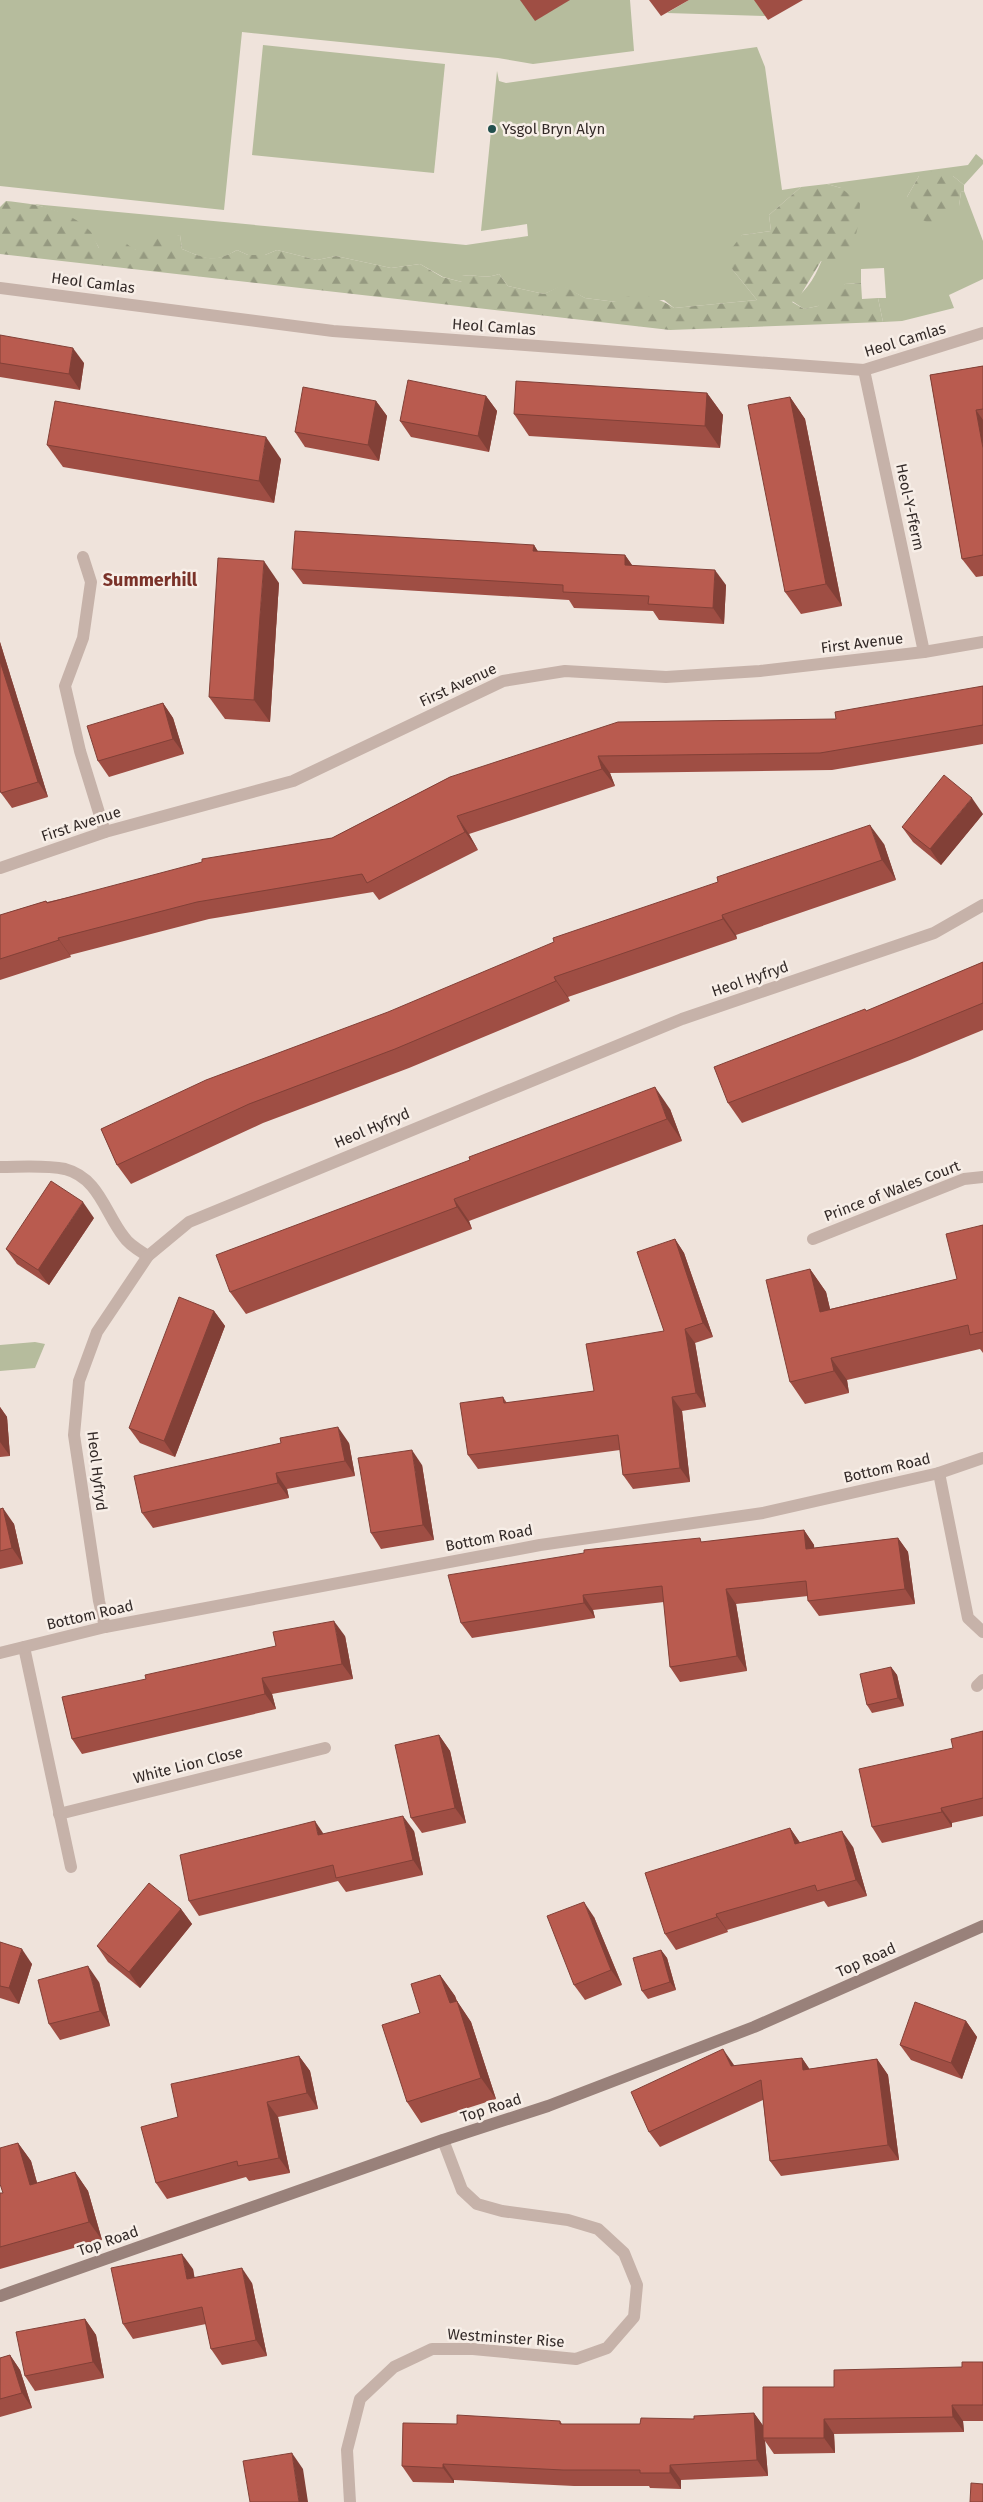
<svg xmlns="http://www.w3.org/2000/svg" width="983" height="2502" viewBox="0 0 983 2502" font-family="'Fira Sans',sans-serif">
	<style>
		.grass { fill: #b6bc9d }
		.forest { fill: url(#forest-firs) }
		.lines { fill: none; stroke-linecap: round; stroke-linejoin: round }
		.lane { stroke: #c6b2a9; stroke-width: 12 }
		.street { stroke: #c6b2a9; stroke-width: 12 }
		.secondary { stroke: #99817a; stroke-width: 12 }
		.wall { fill: #9f4e44 }
		.shaded-wall { fill: #824037 }
		.building { fill: #b95b4f; stroke: #824037 }
		.poi-dot { fill: #22504d; stroke: #f7eee7; stroke-width: 2 }
		.labels { text-anchor: middle; stroke-width: 5; stroke-linejoin: round; paint-order: stroke }
		.poi-label { font-size: 15px; fill: #332a28; stroke: #f7eee7; text-anchor: start }
		.street-label { font-size: 15px; fill: #332a28; stroke: #f7eee7 }
		.quarter-label { font-size: 18px; font-weight: bold; fill: #7a3229; stroke: #f7eee7 }
	</style>
	<defs>
		<pattern id="forest-firs" width="22" height="20" patternUnits="userSpaceOnUse" patternTransform="scale(1.25)"><rect width="22" height="20" fill="#b6bc9d"/><path d="M5 1l3.5 6h-7zM16 11l3.5 6h-7z" fill="#959980"/></pattern>
	</defs>
	<rect width="100%" height="100%" fill="#efe3db"/>
	<g class="grass">
		<polygon points="0,0 630,0 634,51 533,64 498,58 242,32 224,210 0,186"/>
		<polygon points="689,0 756,0 766,16 667,13"/>
		<polygon points="263,45 445,64 434,173 252,155"/>
		<path d="M757,47L765,67L782,190L801,187L769,215L771,231L742,235L732,269L757,300L674,308L664,300L616,302L585,298L562,286L544,294L508,286L499,274C482,280 476,273 462,276V282L443,277L420,264L391,268L336,256L317,260L277,250L265,255H248L237,250C214,264 206,259 182,249L180,235L135,250L99,248C85,220 61,212 33,204L466,245L528,236L527,224L481,231L497,71L499,81L506,83Z"/>
		<path d="M976,154L983,160V164L964,185L953,176H919L907,197L959,206L961,192L964,191L983,241V279L949,295L954,308L902,321L883,322L878,298H886L884,268L861,269V283L845,284L818,306L804,309L792,301C826,279 831,224 841,188L827,184L968,165Z"/>
		<polygon points="35,1342 45,1344 35,1368 0,1371 0,1345"/>
	</g>
	<g class="forest">
		<polygon points="933,171 953,176 964,185 964,191 961,192 959,206 949,221 931,224 914,216 907,197 919,176"/>
		<path d="M827,184L841,188L860,203C859,231 855,261 821,261L800,296L792,302L804,309L818,306L826,289L845,284L861,283L862,299L878,298L883,322L670,330L0,254V207L6,201C36,204 68,209 90,231C94,235 96,243 99,248H106L120,239L135,250L143,240L180,235L182,249C206,259 214,263 237,250L248,255H265L277,250L317,260L336,256L391,268L420,264L442,277L462,282V276C476,273 482,280 499,274L508,286L544,294L562,285L585,298L616,302C634,289 658,297 674,308L757,300L732,269L728,253L742,235L771,231L769,215L801,187Z"/>
	</g>
	<g class="lines">
		<g class="lane">
			<polyline points="83,557 91,582 83,638 65,686 80,751 105,832"/>
			<path d="M0,1167C21,1167 45,1165 65,1169C99,1178 105,1213 124,1237C129,1245 140,1251 148,1256"/>
		</g>
		<g class="street">
			<polyline points="0,288 333,331 864,370 983,333"/>
			<polyline points="864,370 924,652"/>
			<polyline points="0,868 105,832 293,781 503,681 565,671 666,677 760,671 924,652 983,642"/>
			<polyline points="813,1239 964,1179 983,1177"/>
			<polyline points="939,1473 968,1618 983,1632"/>
			<polyline points="105,1627 99,1601 74,1435 79,1381 97,1332 148,1256 189,1222 682,1019 934,933 983,905"/>
			<polyline points="24,1647 71,1867"/>
			<polyline points="0,1653 105,1627 540,1545 763,1513 939,1473 983,1458"/>
			<polyline points="977,1686 983,1680"/>
			<polyline points="59,1814 325,1748"/>
			<polyline points="350,2502 347,2450 360,2399 394,2367 432,2349 473,2349 576,2359 607,2348 634,2317 637,2285 624,2253 598,2229 568,2220 502,2211 477,2204 462,2190 443,2140"/>
		</g>
		<polyline class="secondary" points="0,2296 443,2140 548,2106 754,2027 983,1926"/>
	</g>
	<g class="wall">
		<polygon points="520,0 570,0 535,21"/>
		<polygon points="649,0 689,0 661,16"/>
		<polygon points="754,0 803,0 768,20"/>
		<polygon points="0,335 84,363 80,390 0,377"/>
		<polygon points="983,366 983,576 976,577 962,559 930,375"/>
		<polygon points="707,393 723,415 720,448 529,436 514,414"/>
		<polygon points="486,396 497,411 489,452 411,437 400,421"/>
		<polygon points="790,397 805,419 842,606 801,614 785,592"/>
		<polygon points="376,401 387,416 379,461 305,447 295,432"/>
		<polygon points="47,445 281,459 274,503 63,467"/>
		<polygon points="534,545 538,552 625,555 632,565 726,585 724,624 659,620 653,611 574,608 569,600 303,584 292,569"/>
		<polygon points="279,583 270,722 225,719 209,697"/>
		<polygon points="0,642 48,797 12,808 1,793 0,790"/>
		<polygon points="983,686 983,744 832,770 610,773 615,786 469,834 478,850 379,900 373,892 209,919 70,955 71,957 0,980 0,915 46,901 47,902 332,838 450,777 836,719"/>
		<polygon points="163,703 173,718 184,754 109,777 98,761"/>
		<polygon points="983,814 941,865 913,842 902,827"/>
		<polygon points="884,844 896,880 736,935 737,939 568,997 570,1001 409,1068 263,1123 131,1184 117,1165 101,1129"/>
		<polygon points="983,962 983,1030 910,1060 742,1123 728,1103 867,1011"/>
		<polygon points="670,1109 682,1141 469,1221 472,1229 246,1314 230,1292"/>
		<polygon points="94,1218 49,1285 17,1264 6,1249"/>
		<polygon points="983,1225 983,1353 980,1349 847,1380 849,1393 805,1404 790,1382 810,1269 826,1292 830,1309 957,1279"/>
		<polygon points="675,1239 684,1253 713,1337 695,1343 706,1407 682,1411 690,1482 633,1489 623,1475 620,1450 478,1469 468,1455 503,1397 507,1403 594,1391 664,1331"/>
		<polygon points="214,1311 225,1326 175,1457 140,1443 129,1428"/>
		<polygon points="0,1407 7,1417 10,1456 0,1457"/>
		<polygon points="349,1443 355,1476 287,1489 289,1498 153,1528 142,1513"/>
		<polygon points="422,1465 434,1540 381,1549 371,1533"/>
		<polygon points="0,1509 14,1524 23,1564 0,1569"/>
		<polygon points="804,1530 814,1545 814,1548 898,1538 908,1552 915,1604 819,1616 808,1601 808,1596 736,1604 747,1671 680,1682 670,1667 664,1602 593,1610 595,1618 472,1638 461,1623 703,1542"/>
		<polygon points="345,1636 353,1679 272,1694 276,1709 82,1754 72,1739 146,1679"/>
		<polygon points="891,1667 897,1675 904,1706 872,1713 867,1705"/>
		<polygon points="983,1731 983,1816 952,1823 952,1827 882,1843 872,1827 953,1748"/>
		<polygon points="439,1735 450,1751 466,1823 422,1833 411,1818"/>
		<polygon points="790,1828 800,1843 853,1847 867,1896 828,1907 824,1901 727,1930 728,1932 676,1950 665,1934"/>
		<polygon points="414,1831 423,1875 346,1892 338,1881 199,1916 189,1901"/>
		<polygon points="181,1909 192,1924 140,1988 108,1962 97,1946"/>
		<polygon points="594,1917 622,1985 585,2000 574,1985"/>
		<polygon points="0,1942 32,1964 19,2004 0,1998"/>
		<polygon points="661,1950 667,1958 676,1990 648,1999 642,1991"/>
		<polygon points="440,1975 455,1996 457,2001 471,2022 496,2099 421,2123 407,2102 420,2013"/>
		<polygon points="99,1982 110,2026 60,2040 49,2024"/>
		<polygon points="966,2021 977,2037 962,2079 911,2060 900,2045"/>
		<polygon points="299,2056 310,2071 318,2109 278,2117 290,2173 249,2181 246,2177 167,2199 156,2183 178,2117"/>
		<polygon points="802,2058 809,2069 877,2059 888,2075 899,2160 781,2176 770,2161 763,2100 660,2147 649,2132 734,2066"/>
		<polygon points="18,2143 31,2161 37,2183 75,2172 88,2191 102,2240 0,2269 0,2193 3,2193"/>
		<polygon points="193,2269 194,2278 252,2283 267,2356 222,2365 211,2349 206,2324 133,2339 123,2324"/>
		<polygon points="85,2319 96,2335 104,2378 35,2391 25,2376"/>
		<polygon points="10,2355 20,2370 32,2408 0,2417 0,2358"/>
		<polygon points="983,2362 983,2421 963,2421 964,2432 834,2434 835,2453 774,2454 765,2441 768,2476 681,2480 681,2489 650,2488 649,2486 574,2486 454,2480 454,2483 413,2482 402,2466 457,2424 560,2421 562,2424 640,2424 754,2413 763,2426 834,2387 962,2367"/>
	</g>
	<g class="shaded-wall">
		<polygon points="73,348 84,363 80,390 69,374"/>
		<polygon points="707,393 723,415 720,448 705,426"/>
		<polygon points="486,396 497,411 489,452 478,436"/>
		<polygon points="790,397 805,419 842,606 826,584"/>
		<polygon points="376,401 387,416 379,461 368,445"/>
		<polygon points="976,410 983,420 983,448"/>
		<polygon points="266,437 281,459 274,503 259,481"/>
		<polygon points="534,545 544,561 533,551"/>
		<polygon points="625,555 636,571 625,565"/>
		<polygon points="264,561 279,583 270,722 254,700"/>
		<polygon points="715,570 726,585 724,624 713,608"/>
		<polygon points="0,642 48,797 38,782 0,661"/>
		<polygon points="163,703 173,718 184,754 173,739"/>
		<polygon points="598,756 610,773 615,786 602,769"/>
		<polygon points="972,798 983,814 941,865 930,849"/>
		<polygon points="457,816 469,834 478,850 465,832"/>
		<polygon points="870,825 884,844 896,880 882,860"/>
		<polygon points="722,915 736,935 737,939 723,919"/>
		<polygon points="58,938 70,955 71,957 59,940"/>
		<polygon points="554,977 568,997 570,1001 556,981"/>
		<polygon points="655,1087 670,1109 682,1141 667,1119"/>
		<polygon points="454,1199 469,1221 472,1229 457,1207"/>
		<polygon points="83,1202 94,1218 49,1285 38,1270"/>
		<polygon points="675,1239 684,1253 713,1337 703,1323"/>
		<polygon points="810,1269 826,1292 836,1334 820,1312"/>
		<polygon points="214,1311 225,1326 175,1457 164,1441"/>
		<polygon points="685,1329 695,1343 706,1407 696,1393"/>
		<polygon points="831,1358 847,1380 849,1393 834,1371"/>
		<polygon points="672,1397 682,1411 690,1482 680,1468"/>
		<polygon points="0,1407 7,1417 10,1456 0,1442"/>
		<polygon points="338,1427 349,1443 355,1476 345,1461"/>
		<polygon points="412,1450 422,1465 434,1540 423,1525"/>
		<polygon points="276,1473 287,1489 289,1498 278,1483"/>
		<polygon points="3,1508 14,1524 23,1564 12,1548"/>
		<polygon points="804,1530 814,1545 816,1564 806,1549"/>
		<polygon points="898,1538 908,1552 915,1604 905,1589"/>
		<polygon points="726,1589 736,1604 747,1671 737,1656"/>
		<polygon points="583,1595 593,1610 595,1618 584,1603"/>
		<polygon points="334,1621 345,1636 353,1679 342,1664"/>
		<polygon points="891,1667 897,1675 904,1706 898,1698"/>
		<polygon points="262,1678 272,1694 276,1709 265,1694"/>
		<polygon points="439,1735 450,1751 466,1823 455,1808"/>
		<polygon points="941,1808 952,1823 952,1827 942,1812"/>
		<polygon points="403,1816 414,1831 423,1875 413,1860"/>
		<polygon points="315,1821 325,1836 318,1835"/>
		<polygon points="790,1828 801,1844 795,1844"/>
		<polygon points="842,1831 853,1847 867,1896 856,1880"/>
		<polygon points="584,1902 594,1917 622,1985 611,1970"/>
		<polygon points="181,1909 192,1924 140,1988 129,1972"/>
		<polygon points="716,1914 727,1930 728,1932 717,1917"/>
		<polygon points="22,1949 32,1964 19,2004 9,1988"/>
		<polygon points="661,1950 667,1958 676,1990 670,1982"/>
		<polygon points="88,1966 99,1982 110,2026 100,2011"/>
		<polygon points="440,1975 455,1996 463,2020 457,2001 471,2022 496,2099 481,2078 450,2003"/>
		<polygon points="966,2021 977,2037 962,2079 951,2063"/>
		<polygon points="723,2049 734,2065 742,2082 731,2066"/>
		<polygon points="299,2056 310,2071 318,2109 307,2093"/>
		<polygon points="802,2058 813,2074 803,2070"/>
		<polygon points="877,2059 888,2075 899,2160 888,2145"/>
		<polygon points="267,2102 278,2117 290,2173 279,2158"/>
		<polygon points="18,2143 31,2161 43,2204 30,2185"/>
		<polygon points="75,2172 88,2191 102,2240 89,2222"/>
		<polygon points="182,2254 193,2269 198,2295 187,2279"/>
		<polygon points="242,2268 252,2283 267,2356 256,2340"/>
		<polygon points="85,2319 96,2335 104,2378 93,2362"/>
		<polygon points="10,2355 20,2370 32,2408 22,2393"/>
		<polygon points="952,2405 963,2421 964,2432 953,2417"/>
		<polygon points="754,2413 765,2428 763,2438 765,2441 768,2476 757,2460"/>
		<polygon points="824,2419 834,2434 835,2453 824,2438"/>
		<polygon points="292,2453 303,2469 308,2502 299,2502"/>
		<polygon points="443,2464 454,2480 454,2483 443,2468"/>
		<polygon points="670,2465 681,2480 681,2489 670,2473"/>
	</g>
	<g class="building">
		<polygon points="0,335 73,348 69,374 0,363"/>
		<polygon points="983,366 983,409 976,410 983,448 983,555 962,559 930,375"/>
		<polygon points="408,380 486,396 478,436 400,421"/>
		<polygon points="516,381 707,393 705,426 514,414"/>
		<polygon points="303,387 376,401 368,445 295,432"/>
		<polygon points="790,397 826,584 785,592 748,405"/>
		<polygon points="55,401 266,437 259,481 47,445"/>
		<polygon points="295,531 534,545 533,551 625,555 625,565 715,570 713,608 648,604 649,596 563,592 563,585 292,569"/>
		<polygon points="218,558 264,561 254,700 209,697"/>
		<polygon points="0,661 38,782 1,793 0,790"/>
		<polygon points="983,686 983,725 820,753 598,756 602,769 457,816 465,832 367,883 362,874 197,902 58,938 59,940 0,959 0,915 46,901 47,903 202,862 202,859 332,838 450,777 618,722 836,719 835,712"/>
		<polygon points="163,703 173,739 98,761 87,726"/>
		<polygon points="944,775 972,798 930,849 902,827"/>
		<polygon points="870,825 882,860 722,915 723,919 554,977 556,981 395,1049 249,1104 117,1165 101,1129 206,1080 388,1012 554,942 553,938 718,882 717,877"/>
		<polygon points="983,962 983,1003 895,1039 728,1103 714,1067 865,1009 866,1011"/>
		<polygon points="655,1087 667,1119 454,1199 457,1207 230,1292 216,1255 470,1160 469,1157"/>
		<polygon points="51,1181 83,1202 38,1270 6,1249"/>
		<polygon points="983,1225 983,1332 970,1335 968,1325 831,1358 834,1371 790,1382 766,1280 810,1269 820,1312 957,1279 946,1234"/>
		<polygon points="675,1239 703,1323 685,1329 696,1393 672,1397 680,1468 623,1475 618,1435 468,1455 460,1403 503,1397 504,1403 594,1391 586,1344 664,1331 637,1252"/>
		<polygon points="179,1297 214,1311 164,1441 129,1428"/>
		<polygon points="338,1427 345,1461 276,1473 278,1483 142,1513 134,1476 281,1443 280,1438"/>
		<polygon points="412,1450 423,1525 371,1533 358,1458"/>
		<polygon points="3,1508 12,1548 0,1551 0,1509"/>
		<polygon points="804,1530 806,1549 898,1538 905,1589 808,1601 806,1581 726,1589 737,1656 670,1667 662,1586 583,1595 584,1603 461,1623 448,1575 584,1553 584,1550 700,1538 701,1542"/>
		<polygon points="334,1621 342,1664 262,1678 265,1694 72,1739 62,1697 146,1679 145,1675 276,1646 273,1632"/>
		<polygon points="891,1667 898,1698 867,1705 860,1674"/>
		<polygon points="983,1731 983,1798 941,1808 942,1812 872,1827 859,1769 953,1748 951,1739"/>
		<polygon points="439,1735 455,1808 411,1818 395,1745"/>
		<polygon points="403,1816 413,1860 336,1878 333,1865 189,1901 180,1855 315,1821 318,1835"/>
		<polygon points="790,1828 795,1844 842,1831 856,1880 817,1891 815,1885 716,1914 717,1917 665,1934 645,1873"/>
		<polygon points="149,1883 181,1909 129,1972 97,1946"/>
		<polygon points="584,1902 611,1970 574,1985 547,1916"/>
		<polygon points="0,1942 22,1949 9,1988 0,1986"/>
		<polygon points="661,1950 670,1982 642,1991 633,1958"/>
		<polygon points="88,1966 100,2011 49,2024 38,1980"/>
		<polygon points="440,1975 450,2003 457,2001 481,2078 407,2102 382,2025 420,2013 411,1984"/>
		<polygon points="915,2002 966,2021 951,2063 900,2045"/>
		<polygon points="723,2049 731,2066 802,2058 803,2070 877,2059 888,2145 770,2161 761,2080 649,2132 631,2092"/>
		<polygon points="299,2056 307,2093 267,2102 279,2158 238,2166 237,2161 156,2183 141,2127 178,2117 171,2084"/>
		<polygon points="18,2143 30,2185 75,2172 89,2222 0,2247 0,2193 3,2193 0,2184 0,2148"/>
		<polygon points="182,2254 187,2279 242,2268 256,2340 211,2349 202,2307 123,2324 111,2268"/>
		<polygon points="85,2319 93,2362 25,2376 16,2332"/>
		<polygon points="10,2355 22,2393 0,2399 0,2358"/>
		<polygon points="962,2362 983,2362 983,2405 952,2405 953,2417 824,2419 824,2438 763,2438 763,2387 834,2387 834,2370 962,2367"/>
		<polygon points="754,2413 757,2460 670,2465 670,2473 640,2473 640,2470 563,2470 443,2464 443,2468 402,2466 403,2423 457,2424 457,2415 560,2421 560,2424 640,2424 641,2418 694,2419 694,2416"/>
		<polygon points="292,2453 299,2502 250,2502 243,2461"/>
		<polygon points="971,2483 983,2484 983,2502 970,2502"/>
	</g>
	<circle class="poi-dot" cx="492" cy="129" r="5"/>
	<g class="labels">
		<g class="poi-label">
			<text x="502" y="134">Ysgol Bryn Alyn</text>
		</g>
		<g class="street-label">
			<text transform="translate(93 283) rotate(7)" y="5">Heol Camlas</text>
			<text transform="translate(494 327) rotate(4)" y="5">Heol Camlas</text>
			<text transform="translate(905 340) rotate(-17)" y="5">Heol Camlas</text>
			<text transform="translate(910 507) rotate(78)" y="5">Heol-Y-Fferm</text>
			<text transform="translate(862 643) rotate(-7)" y="5">First Avenue</text>
			<text transform="translate(458 685) rotate(-25)" y="5">First Avenue</text>
			<text transform="translate(81 824) rotate(-18)" y="5">First Avenue</text>
			<text transform="translate(750 979) rotate(-19)" y="5">Heol Hyfryd</text>
			<text transform="translate(372 1128) rotate(-23)" y="5">Heol Hyfryd</text>
			<text transform="translate(892 1191) rotate(-21)" y="5">Prince of Wales Court</text>
			<text transform="translate(887 1468) rotate(-13)" y="5">Bottom Road</text>
			<text transform="translate(97 1471) rotate(83)" y="5">Heol Hyfryd</text>
			<text transform="translate(489 1538) rotate(-11)" y="5">Bottom Road</text>
			<text transform="translate(90 1615) rotate(-13)" y="5">Bottom Road</text>
			<text transform="translate(188 1765) rotate(-14)" y="5">White Lion Close</text>
			<text transform="translate(866 1960) rotate(-24)" y="5">Top Road</text>
			<text transform="translate(491 2108) rotate(-18)" y="5">Top Road</text>
			<text transform="translate(108 2241) rotate(-19)" y="5">Top Road</text>
			<text transform="translate(506 2338) rotate(4)" y="5">Westminster Rise</text>
		</g>
		<g class="quarter-label">
			<text x="150" y="586">Summerhill</text>
		</g>
	</g>
</svg>
